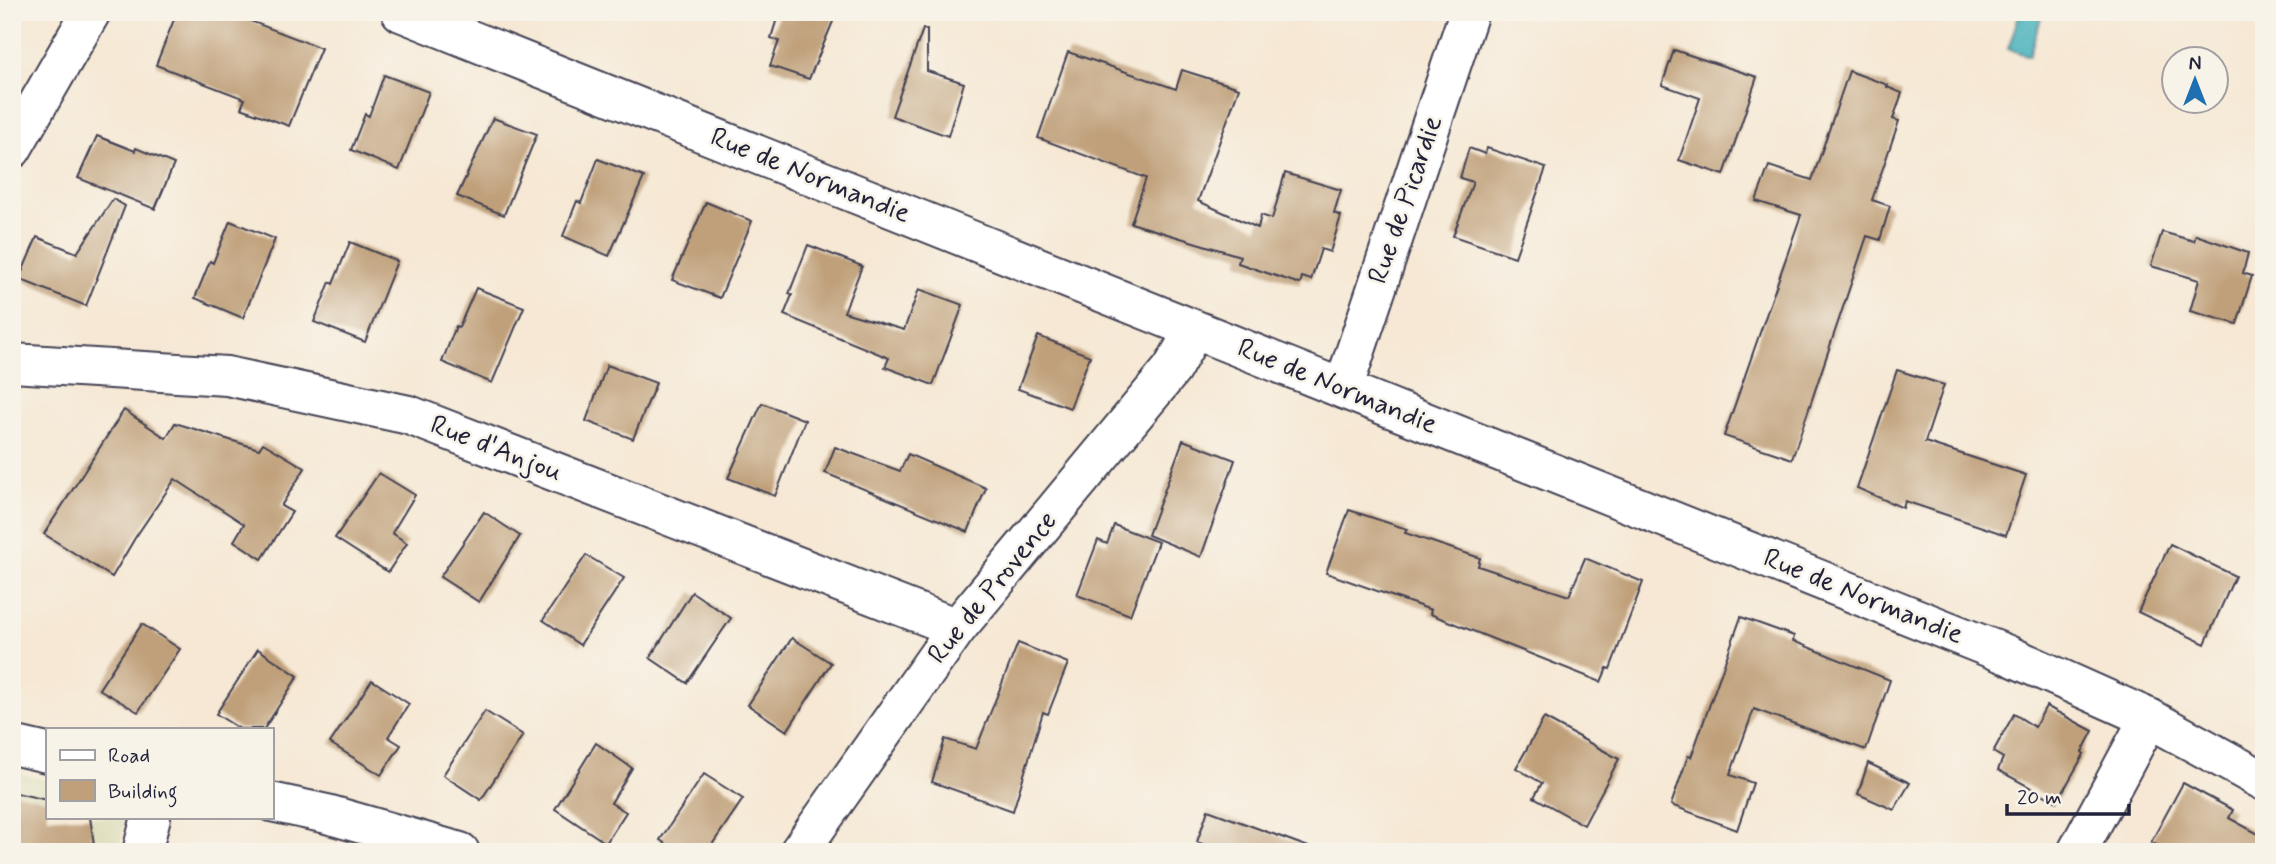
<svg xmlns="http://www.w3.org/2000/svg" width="2276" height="864" font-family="Mynerve,sans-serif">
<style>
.built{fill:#deddbb}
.water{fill:#3eaeb9;stroke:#30687a;stroke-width:2}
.building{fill:#c0a07a}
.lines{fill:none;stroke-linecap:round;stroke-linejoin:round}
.minor-casing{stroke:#424052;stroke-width:42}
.minor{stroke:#fff;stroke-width:38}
.labels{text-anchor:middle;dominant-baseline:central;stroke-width:5;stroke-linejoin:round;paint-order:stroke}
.street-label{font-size:28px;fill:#22223b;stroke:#f7f3e8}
</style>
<rect width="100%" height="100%" fill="#f7f3e8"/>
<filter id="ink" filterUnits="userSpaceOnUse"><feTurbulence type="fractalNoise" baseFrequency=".0143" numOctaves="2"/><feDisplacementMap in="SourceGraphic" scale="14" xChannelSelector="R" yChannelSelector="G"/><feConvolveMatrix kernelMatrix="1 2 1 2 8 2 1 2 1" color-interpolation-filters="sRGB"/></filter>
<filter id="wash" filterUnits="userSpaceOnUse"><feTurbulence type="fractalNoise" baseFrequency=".00686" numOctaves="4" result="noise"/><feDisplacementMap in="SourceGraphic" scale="28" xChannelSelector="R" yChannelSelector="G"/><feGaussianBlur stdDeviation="1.57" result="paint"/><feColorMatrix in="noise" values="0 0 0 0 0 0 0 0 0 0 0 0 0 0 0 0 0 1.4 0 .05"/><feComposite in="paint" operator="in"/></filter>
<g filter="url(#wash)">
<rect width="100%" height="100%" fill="#f6e8d4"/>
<path class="built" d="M 12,772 L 47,780 L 47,817 L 125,817 L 119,852 L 12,852 Z"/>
<path class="water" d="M 2020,12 L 2043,12 L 2029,56 L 2008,49 Z"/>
<g id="blocks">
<g class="building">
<path d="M 177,12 L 227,12 L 321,48 L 289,126 L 241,108 L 245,99 L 156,65 Z"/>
<path d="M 779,12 L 837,12 L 809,79 L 770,66 L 779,41 L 771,38 Z"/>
<path d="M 923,29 L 927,30 L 927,71 L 964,83 L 948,136 L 892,116 Z"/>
<path d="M 1674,50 L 1757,77 L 1724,175 L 1679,160 L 1700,98 L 1662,85 Z"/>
<path d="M 1068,52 L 1176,89 L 1182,70 L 1239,88 L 1198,201 L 1258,228 L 1261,215 L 1272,219 L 1285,173 L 1341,190 L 1334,213 L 1341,216 L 1330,252 L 1321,249 L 1311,280 L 1302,277 L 1300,284 L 1270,274 L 1238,263 L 1240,256 L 1131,223 L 1146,178 L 1038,138 Z"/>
<path d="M 1849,71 L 1888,85 L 1887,87 L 1902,93 L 1893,119 L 1899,121 L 1872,200 L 1890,206 L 1880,240 L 1867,236 L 1792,459 L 1724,436 L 1801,215 L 1756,201 L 1769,166 L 1812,180 Z"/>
<path d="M 384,75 L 429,92 L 399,170 L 351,150 L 365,114 L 369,116 Z"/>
<path d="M 493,118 L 537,134 L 504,215 L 457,196 Z"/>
<path d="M 97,136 L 135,151 L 136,148 L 174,164 L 155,209 L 78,178 Z"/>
<path d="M 1469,148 L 1485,154 L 1487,148 L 1546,168 L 1515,257 L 1453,236 L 1473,182 L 1460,178 Z"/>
<path d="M 598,159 L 644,177 L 609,256 L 563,236 L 577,201 L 581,203 Z"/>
<path d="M 113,199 L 125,206 L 86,306 L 19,279 L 37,237 L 77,253 Z"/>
<path d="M 706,202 L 752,221 L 720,298 L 672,280 Z"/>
<path d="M 230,221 L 275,239 L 243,318 L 195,298 L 210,261 L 213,263 Z"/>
<path d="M 2162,232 L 2194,241 L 2196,235 L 2248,253 L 2243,273 L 2252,276 L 2237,324 L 2190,311 L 2199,280 L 2151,266 Z"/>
<path d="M 350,242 L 397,261 L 365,342 L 314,322 L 330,282 L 333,284 Z"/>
<path d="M 808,245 L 862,266 L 844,312 L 904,330 L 919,289 L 963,305 L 933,385 L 885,367 L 889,358 L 784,315 L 792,295 L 789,294 Z"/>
<path d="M 476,288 L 524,307 L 492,383 L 442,362 L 456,326 L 459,327 Z"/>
<path d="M 1038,336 L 1090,356 L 1070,408 L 1018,389 Z"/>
<path d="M 607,365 L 656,383 L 633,439 L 586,421 Z"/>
<path d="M 1897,370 L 1944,385 L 1925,442 L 2026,475 L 2006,535 L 1905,501 L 1903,508 L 1857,488 Z"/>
<path d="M 762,403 L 805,420 L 775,496 L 728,478 Z"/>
<path d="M 124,410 L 166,438 L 175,423 L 259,449 L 263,443 L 305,468 L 281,506 L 292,512 L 262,559 L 234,541 L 244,524 L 175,479 L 135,538 L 112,577 L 44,534 Z"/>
<path d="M 1183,440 L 1235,460 L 1201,557 L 1148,535 Z"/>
<path d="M 835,447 L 900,471 L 908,454 L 986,488 L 968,532 L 825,473 Z"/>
<path d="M 379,473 L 415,495 L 392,533 L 407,543 L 388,572 L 335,538 Z"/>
<path d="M 1349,510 L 1407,529 L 1405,533 L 1480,558 L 1478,566 L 1569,596 L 1585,558 L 1643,582 L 1610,669 L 1607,668 L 1601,682 L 1430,614 L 1431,610 L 1326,573 Z"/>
<path d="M 484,512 L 520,536 L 479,602 L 440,577 Z"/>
<path d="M 1114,525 L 1158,542 L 1130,615 L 1077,595 L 1098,540 L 1107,544 Z"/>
<path d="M 2170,544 L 2235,576 L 2205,644 L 2138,612 Z"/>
<path d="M 586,555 L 624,578 L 580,645 L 543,620 Z"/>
<path d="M 692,592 L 731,618 L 687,683 L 650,658 Z"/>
<path d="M 1741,617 L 1794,636 L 1793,641 L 1890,680 L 1866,750 L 1754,709 L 1730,775 L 1753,783 L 1737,830 L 1671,805 L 1688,756 L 1691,757 Z"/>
<path d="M 142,624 L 180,649 L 138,712 L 99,689 Z"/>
<path d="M 792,638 L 831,663 L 787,731 L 748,705 Z"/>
<path d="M 1018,643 L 1068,663 L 1048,714 L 1043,712 L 1013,811 L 932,782 L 945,739 L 976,749 Z"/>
<path d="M 258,649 L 298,676 L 264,729 L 240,729 L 216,714 Z"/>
<path d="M 372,680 L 409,704 L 388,737 L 401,745 L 381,775 L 330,743 Z"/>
<path d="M 2046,706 L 2093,731 L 2082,752 L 2084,754 L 2057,802 L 1998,770 L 2003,758 L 1993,752 L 2014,714 L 2035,727 Z"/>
<path d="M 485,711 L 523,735 L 481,800 L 443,775 Z"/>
<path d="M 1544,718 L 1619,759 L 1584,825 L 1534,797 L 1542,783 L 1516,768 Z"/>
<path d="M 596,743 L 632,768 L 611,803 L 626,812 L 606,843 L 555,809 Z"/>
<path d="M 1868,763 L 1910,783 L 1894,810 L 1858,794 Z"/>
<path d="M 704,774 L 743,799 L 707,852 L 678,852 L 660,840 Z"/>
<path d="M 2183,783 L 2233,810 L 2229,818 L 2264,837 L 2264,852 L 2169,852 L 2151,842 Z"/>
<path d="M 12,792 L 47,800 L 47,817 L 90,817 L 95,852 L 12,852 Z"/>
<path d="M 1208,810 L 1311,848 L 1310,852 L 1225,852 L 1197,842 Z"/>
</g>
</g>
</g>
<g filter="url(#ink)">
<use href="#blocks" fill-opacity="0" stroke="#424052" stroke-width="2"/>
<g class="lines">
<g class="minor-casing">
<g id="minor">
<path d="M 401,12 L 2008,655 L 2149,718 L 2264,781"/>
<path d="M 12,149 L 91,12"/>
<path d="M 12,363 L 227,376 L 409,415 L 957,628"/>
<path d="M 1343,389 L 1469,12"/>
<path d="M 12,745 L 47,753"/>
<path d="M 271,802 L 327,814 L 460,852"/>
<path d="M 142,852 L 151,817"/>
<path d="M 799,852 L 957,628 L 1172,369 L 1194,330"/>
<path d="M 2077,852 L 2149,718"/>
</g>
</g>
<use href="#minor" class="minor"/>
</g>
</g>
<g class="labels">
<g class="street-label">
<text transform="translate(810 176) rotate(22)">Rue de Normandie</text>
<text transform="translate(1406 200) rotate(-71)">Rue de Picardie</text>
<text transform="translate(1337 387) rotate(22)">Rue de Normandie</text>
<text transform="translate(496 449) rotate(21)">Rue d'Anjou</text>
<text transform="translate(993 588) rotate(-51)">Rue de Provence</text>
<text transform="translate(1863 597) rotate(22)">Rue de Normandie</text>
</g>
</g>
<rect width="2276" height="864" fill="none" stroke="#f7f3e8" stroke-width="42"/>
<rect x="46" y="728" width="228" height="91" fill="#f7f3e8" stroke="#a29fa3" stroke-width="2"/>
<rect x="60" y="750" width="35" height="10" fill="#ffffff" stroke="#a29fa3" stroke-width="2"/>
<text x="108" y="762" font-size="21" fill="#22223b">Road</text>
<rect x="60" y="780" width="35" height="21" fill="#c0a07a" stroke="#a29fa3" stroke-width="2"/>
<text x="108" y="798" font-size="21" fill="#22223b">Building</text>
<g transform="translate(2195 80)"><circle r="33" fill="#f7f3e8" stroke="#a29fa3" stroke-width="2"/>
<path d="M0-5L12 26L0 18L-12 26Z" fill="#1f6fb2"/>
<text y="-10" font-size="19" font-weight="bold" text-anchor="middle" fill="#22223b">N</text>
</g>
<path d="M2007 804v10h122v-10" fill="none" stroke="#22223b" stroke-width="3.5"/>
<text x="2017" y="804" font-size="21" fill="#22223b" stroke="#f7f3e8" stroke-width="5" paint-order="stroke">20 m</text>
</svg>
